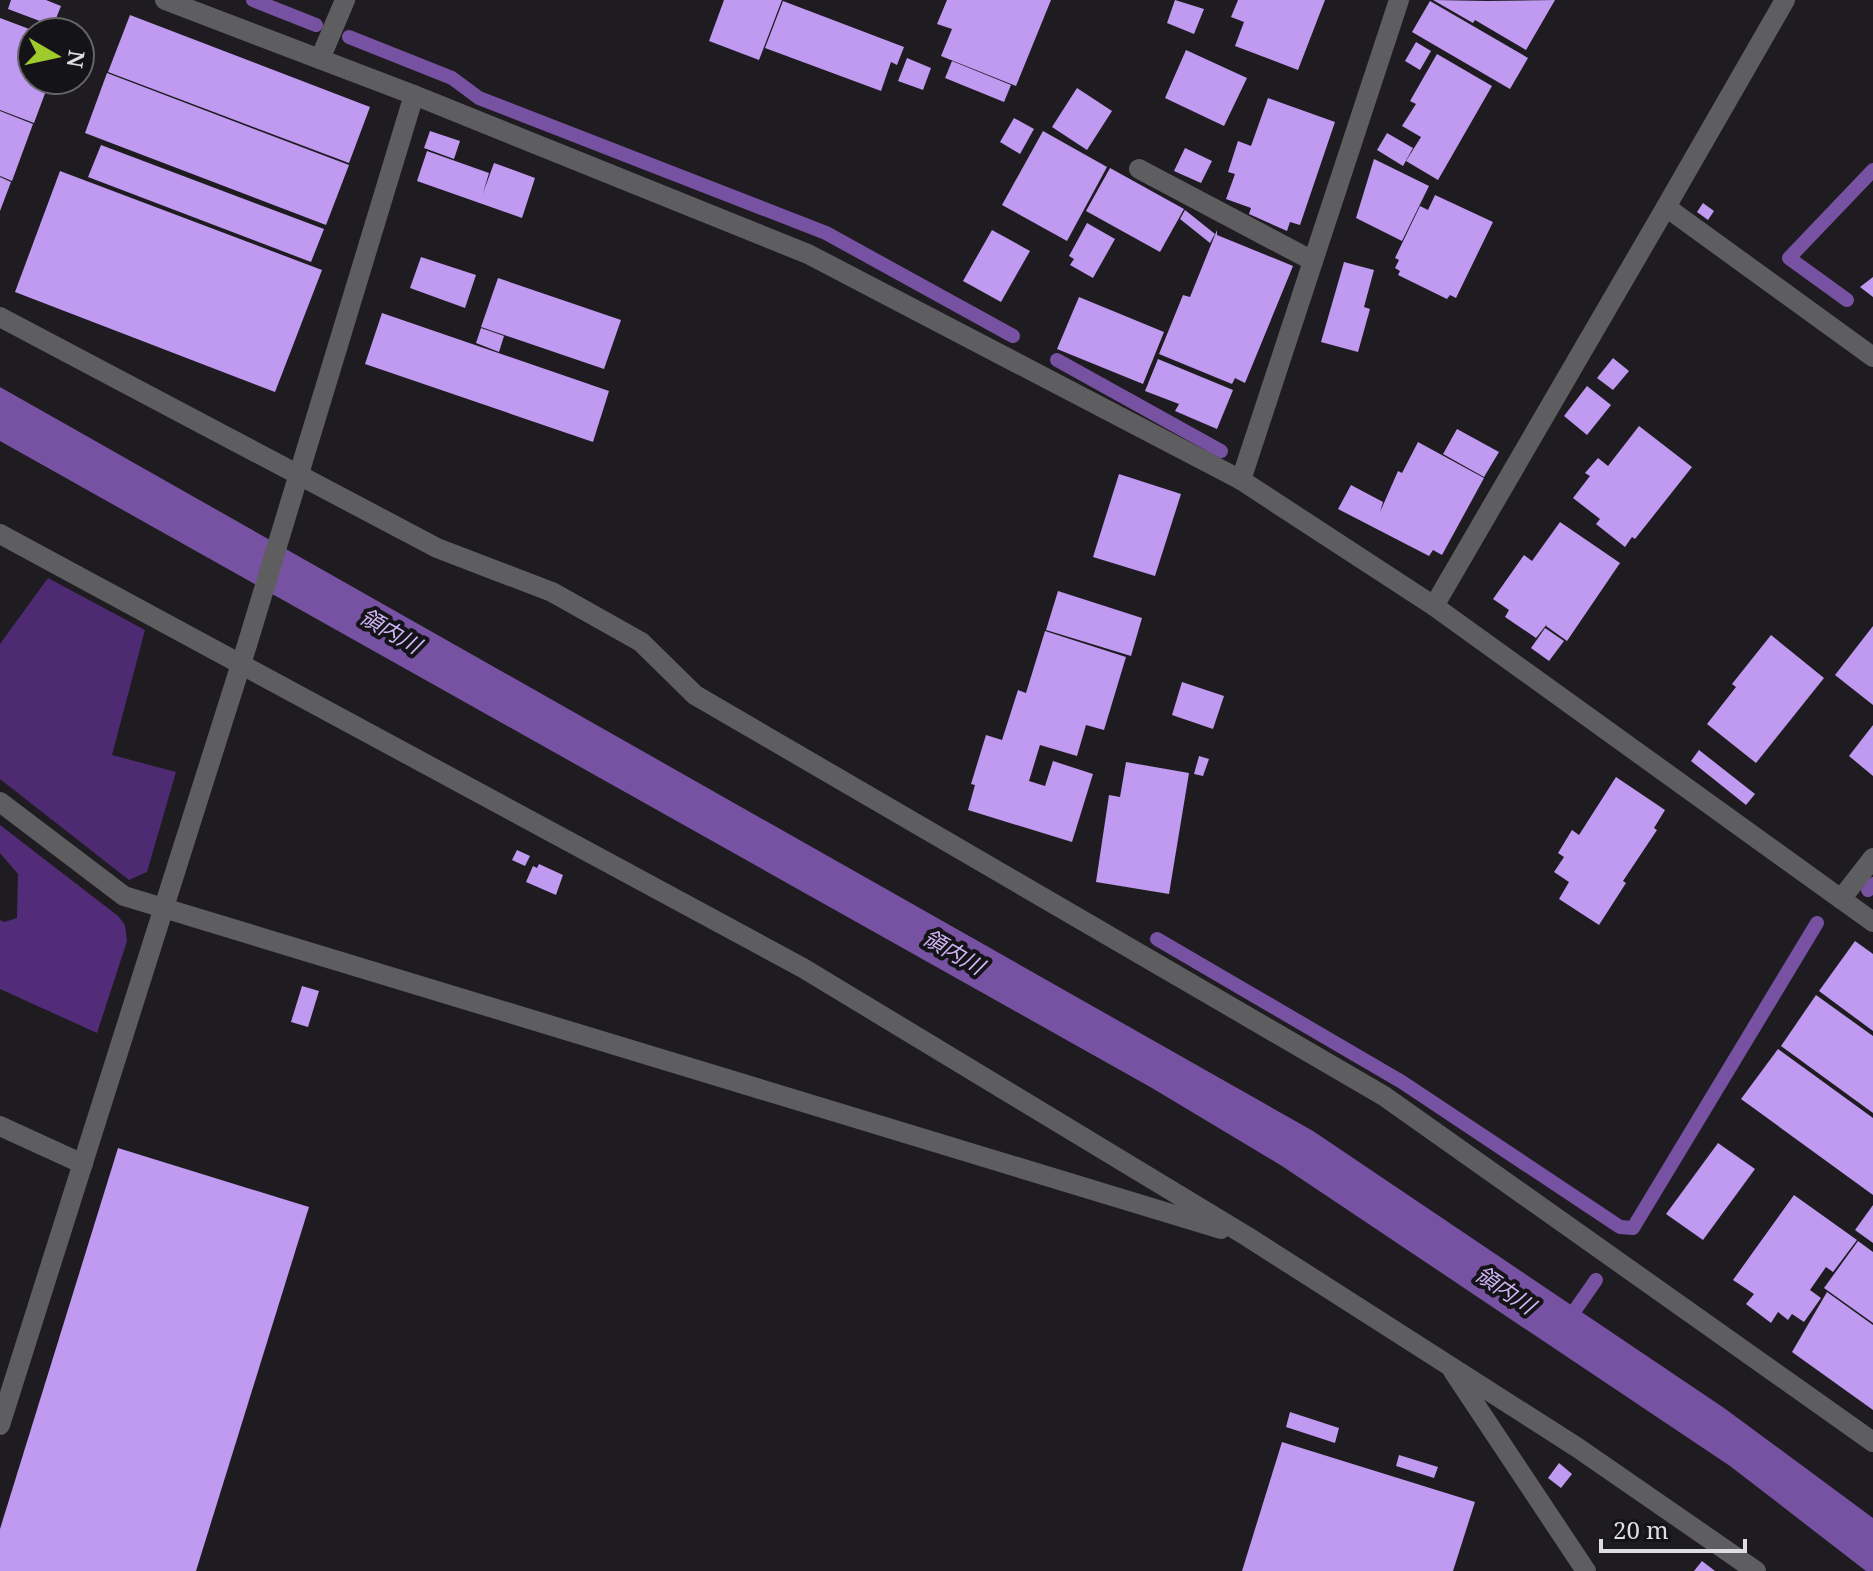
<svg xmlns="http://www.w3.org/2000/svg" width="1873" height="1571" font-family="'Noto Serif','Noto Sans JP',serif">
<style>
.green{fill:#4e2a72}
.forest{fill:#532c79}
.water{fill:#7852a2}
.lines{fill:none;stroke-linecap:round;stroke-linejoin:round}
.stream{stroke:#7852a2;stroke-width:14}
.building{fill:#c099f0}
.lane{stroke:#5e5d5f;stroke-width:20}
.street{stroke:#5e5d5f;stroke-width:20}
.labels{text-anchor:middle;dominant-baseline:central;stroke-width:8;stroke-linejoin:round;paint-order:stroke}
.water-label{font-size:22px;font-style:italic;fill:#d1b5f6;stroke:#141317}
</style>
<rect width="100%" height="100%" fill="#1e1c20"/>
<path class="green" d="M 48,578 L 145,630 L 112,755 L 176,772 L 147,872 L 129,880 L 0,779 L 0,644 Z"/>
<path class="forest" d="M 0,825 L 118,916 L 125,925 L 127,941 L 97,1033 L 0,989 L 0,920 L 4,922 L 17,918 L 18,874 L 0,853 Z"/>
<path class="water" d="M 0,387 L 1313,1131 L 1724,1408 L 1873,1518 L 1873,1571 L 1866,1571 L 1730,1466 L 1282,1166 L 1152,1088 L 0,441 Z"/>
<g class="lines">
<g class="stream">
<path d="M 253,0 L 316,25"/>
<path d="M 349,37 L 452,78 L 479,98 L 826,233 L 1013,336"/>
<path d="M 1847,300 L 1789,258 L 1873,170"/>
<path d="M 1057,360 L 1221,451"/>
<path d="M 1868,890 L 1873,884"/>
<path d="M 1157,939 L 1402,1082 L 1620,1227 L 1633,1228 L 1817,923"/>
<path d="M 1566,1323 L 1596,1280"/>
</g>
</g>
<g class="building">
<path d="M 11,0 L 46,0 L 61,6 L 53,26 L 8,9 Z"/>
<path d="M 724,0 L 782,0 L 759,60 L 709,41 Z"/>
<path d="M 947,0 L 1051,0 L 1016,86 L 941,56 L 952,29 L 937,24 Z"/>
<path d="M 1175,0 L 1204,9 L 1194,34 L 1167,23 Z"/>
<path d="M 1238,0 L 1325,0 L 1298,70 L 1235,46 L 1244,22 L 1231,17 Z"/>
<path d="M 1433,0 L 1487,1 L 1555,0 L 1526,50 L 1475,20 L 1473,23 Z"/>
<path d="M 783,1 L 904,47 L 897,65 L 891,62 L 881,91 L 765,48 Z"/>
<path d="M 1430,1 L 1528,58 L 1510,89 L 1412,32 Z"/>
<path d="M 130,15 L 370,107 L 349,163 L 108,72 Z"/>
<path d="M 0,18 L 32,30 L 32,80 L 50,80 L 34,123 L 0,110 Z"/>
<path d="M 1416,42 L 1431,51 L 1420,70 L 1405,61 Z"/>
<path d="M 1186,50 L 1247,78 L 1224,126 L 1165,98 Z"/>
<path d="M 1437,54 L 1492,86 L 1438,180 L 1406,161 L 1421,137 L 1402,126 L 1416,104 L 1410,101 Z"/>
<path d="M 907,58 L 931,68 L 923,90 L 898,81 Z"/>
<path d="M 952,61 L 1011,85 L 1004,102 L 945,78 Z"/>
<path d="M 107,73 L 349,165 L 326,225 L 85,133 Z"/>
<path d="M 1077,88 L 1112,111 L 1087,150 L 1052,127 Z"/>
<path d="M 1268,98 L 1335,122 L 1300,225 L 1290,222 L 1287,231 L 1249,214 L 1251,208 L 1226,199 L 1235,174 L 1228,172 L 1238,141 L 1251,146 Z"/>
<path d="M 0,111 L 33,124 L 12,181 L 0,176 Z"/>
<path d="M 1014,118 L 1034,129 L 1020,154 L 1000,142 Z"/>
<path d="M 430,131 L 460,141 L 454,159 L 424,148 Z"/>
<path d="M 1043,131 L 1107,167 L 1067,241 L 1002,205 Z"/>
<path d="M 1387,133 L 1413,148 L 1403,166 L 1377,150 Z"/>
<path d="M 101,145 L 324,229 L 311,262 L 88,177 Z"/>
<path d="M 1185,148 L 1212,161 L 1201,183 L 1174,171 Z"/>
<path d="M 427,151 L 489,173 L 483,193 L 494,163 L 535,178 L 522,218 L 417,181 Z"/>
<path d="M 1374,159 L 1429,186 L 1402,241 L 1356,218 Z"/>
<path d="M 1110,168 L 1184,209 L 1160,252 L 1086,211 Z"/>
<path d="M 60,171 L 322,270 L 275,392 L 15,292 Z"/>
<path d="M 0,177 L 11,182 L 0,211 Z"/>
<path d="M 1435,195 L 1493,222 L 1456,298 L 1450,295 L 1447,299 L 1398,275 L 1400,271 L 1395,268 L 1399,260 L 1395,258 L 1420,206 L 1428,210 Z"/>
<path d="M 1703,203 L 1714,211 L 1708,220 L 1697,212 Z"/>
<path d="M 1185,210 L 1215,234 L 1210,243 L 1180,219 Z"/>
<path d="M 1087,223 L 1115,239 L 1093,278 L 1070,265 L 1074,259 L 1069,256 Z"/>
<path d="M 992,230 L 1030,251 L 1001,302 L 963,281 Z"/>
<path d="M 1217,230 L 1217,235 L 1293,266 L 1245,383 L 1235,378 L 1232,384 L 1159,354 L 1183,295 L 1190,297 Z"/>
<path d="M 421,257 L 476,275 L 465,308 L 410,288 Z"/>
<path d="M 1344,262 L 1374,270 L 1364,307 L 1370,309 L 1358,352 L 1321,342 Z"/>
<path d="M 1873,277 L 1873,297 L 1860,287 Z"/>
<path d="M 498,278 L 621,320 L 604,369 L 481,327 Z"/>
<path d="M 1079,297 L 1164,332 L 1143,384 L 1057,349 Z"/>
<path d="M 382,313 L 609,391 L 593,442 L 365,364 Z"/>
<path d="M 481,328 L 504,336 L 499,352 L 476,343 Z"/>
<path d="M 1613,358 L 1629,371 L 1613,390 L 1597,378 Z"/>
<path d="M 1158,359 L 1233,390 L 1217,429 L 1175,411 L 1179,404 L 1145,391 Z"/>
<path d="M 1587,386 L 1611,405 L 1587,435 L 1564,416 Z"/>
<path d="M 1639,426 L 1692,467 L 1635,539 L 1632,537 L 1625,547 L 1596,524 L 1600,519 L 1573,498 L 1590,476 L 1585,473 L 1598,458 L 1608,466 Z"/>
<path d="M 1457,429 L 1499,452 L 1484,477 L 1443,454 Z"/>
<path d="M 1418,442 L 1484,478 L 1442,555 L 1433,550 L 1429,556 L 1338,509 L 1351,485 L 1383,502 L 1380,512 L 1398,471 L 1402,473 Z"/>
<path d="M 1119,474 L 1181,494 L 1155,576 L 1093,557 Z"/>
<path d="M 1560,522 L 1620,563 L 1567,641 L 1546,626 L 1547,624 L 1536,638 L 1505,617 L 1509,610 L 1493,599 L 1524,555 L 1532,561 Z"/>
<path d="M 1058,591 L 1142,618 L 1131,656 L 1046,630 Z"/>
<path d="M 1873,626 L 1873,705 L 1835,675 Z"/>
<path d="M 1545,628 L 1564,641 L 1549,661 L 1531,648 Z"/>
<path d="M 1045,631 L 1126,657 L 1104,730 L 1086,725 L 1077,756 L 1040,745 L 1029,781 L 1045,786 L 1053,761 L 1093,774 L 1072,842 L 968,810 L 975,785 L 971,784 L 986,735 L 1002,740 L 1018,690 L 1026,693 Z"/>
<path d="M 1771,635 L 1824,678 L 1756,763 L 1707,724 L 1736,687 L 1732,684 Z"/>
<path d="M 1182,682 L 1224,696 L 1213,729 L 1172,715 Z"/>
<path d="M 1873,725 L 1873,776 L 1849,756 Z"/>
<path d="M 1699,750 L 1755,794 L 1746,805 L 1691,761 Z"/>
<path d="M 1199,756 L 1209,759 L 1203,776 L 1194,774 Z"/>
<path d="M 1126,762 L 1189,773 L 1169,894 L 1096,882 L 1109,795 L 1120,797 Z"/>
<path d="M 1616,777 L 1665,810 L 1654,828 L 1657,830 L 1623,881 L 1626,883 L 1599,925 L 1559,899 L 1569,882 L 1554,872 L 1564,857 L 1558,853 L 1572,830 L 1579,835 Z"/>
<path d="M 517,850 L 530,856 L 525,866 L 512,860 Z"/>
<path d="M 539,864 L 563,875 L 556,895 L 526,882 L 533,866 L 537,868 Z"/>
<path d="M 1855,941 L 1873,954 L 1873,1031 L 1819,991 Z"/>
<path d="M 302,986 L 319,991 L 308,1027 L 291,1022 Z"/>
<path d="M 1816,995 L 1873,1036 L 1873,1113 L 1781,1046 Z"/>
<path d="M 1778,1049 L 1873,1118 L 1873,1195 L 1741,1099 Z"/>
<path d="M 1718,1143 L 1755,1169 L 1703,1240 L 1666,1214 Z"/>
<path d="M 118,1148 L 309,1207 L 196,1571 L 0,1571 L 0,1529 Z"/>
<path d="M 1794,1195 L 1857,1240 L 1833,1272 L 1826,1267 L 1810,1290 L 1821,1298 L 1804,1322 L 1792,1314 L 1788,1320 L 1778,1312 L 1771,1323 L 1746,1304 L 1754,1294 L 1733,1280 Z"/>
<path d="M 1873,1205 L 1873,1243 L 1855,1230 Z"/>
<path d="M 1858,1241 L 1873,1252 L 1873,1323 L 1824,1288 Z"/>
<path d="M 1827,1292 L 1873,1325 L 1873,1410 L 1792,1352 Z"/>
<path d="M 1290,1412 L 1339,1428 L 1335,1443 L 1286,1427 Z"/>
<path d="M 1282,1442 L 1475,1502 L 1453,1571 L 1242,1571 Z"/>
<path d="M 1399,1455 L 1438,1467 L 1434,1478 L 1396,1466 Z"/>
<path d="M 1559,1463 L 1572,1474 L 1561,1488 L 1548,1478 Z"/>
<path d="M 1702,1561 L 1715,1571 L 1694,1571 Z"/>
</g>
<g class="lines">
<g class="lane">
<path d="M 320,59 L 345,0"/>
<path d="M 1139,169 L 1313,261"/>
</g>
<g class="street">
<path d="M 165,0 L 414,95 L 808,254 L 1241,480 L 1434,606 L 1873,922"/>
<path d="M 1785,0 L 1666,207 L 1873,357"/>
<path d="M 0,317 L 437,548 L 552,592 L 641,642 L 695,695 L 1384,1096 L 1873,1442"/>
<path d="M 1241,480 L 1399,0"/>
<path d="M 0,534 L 803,968 L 1248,1237 L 1578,1448 L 1756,1571"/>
<path d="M 1434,606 L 1666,207"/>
<path d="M 0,802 L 124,896 L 1221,1229"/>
<path d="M 1841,899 L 1873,858"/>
<path d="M 0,1126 L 83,1164"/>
<path d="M 1453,1371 L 1586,1571"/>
<path d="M 0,1425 L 247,645 L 414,95"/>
</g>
</g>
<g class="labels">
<g class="water-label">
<text transform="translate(391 630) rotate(30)">領内川</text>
<text transform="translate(954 951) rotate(30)">領内川</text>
<text transform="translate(1506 1289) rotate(34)">領内川</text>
</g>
</g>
<g transform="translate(56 56) rotate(99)"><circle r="38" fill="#141317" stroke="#656467" stroke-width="2"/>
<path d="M0-6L14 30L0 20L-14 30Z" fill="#9fca2c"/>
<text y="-12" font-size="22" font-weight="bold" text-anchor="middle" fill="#dedde0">N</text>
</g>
<path d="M1601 1539v12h144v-12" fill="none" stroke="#dedde0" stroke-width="4"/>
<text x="1613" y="1539" font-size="24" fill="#dedde0" stroke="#141317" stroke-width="6" paint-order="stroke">20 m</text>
</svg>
